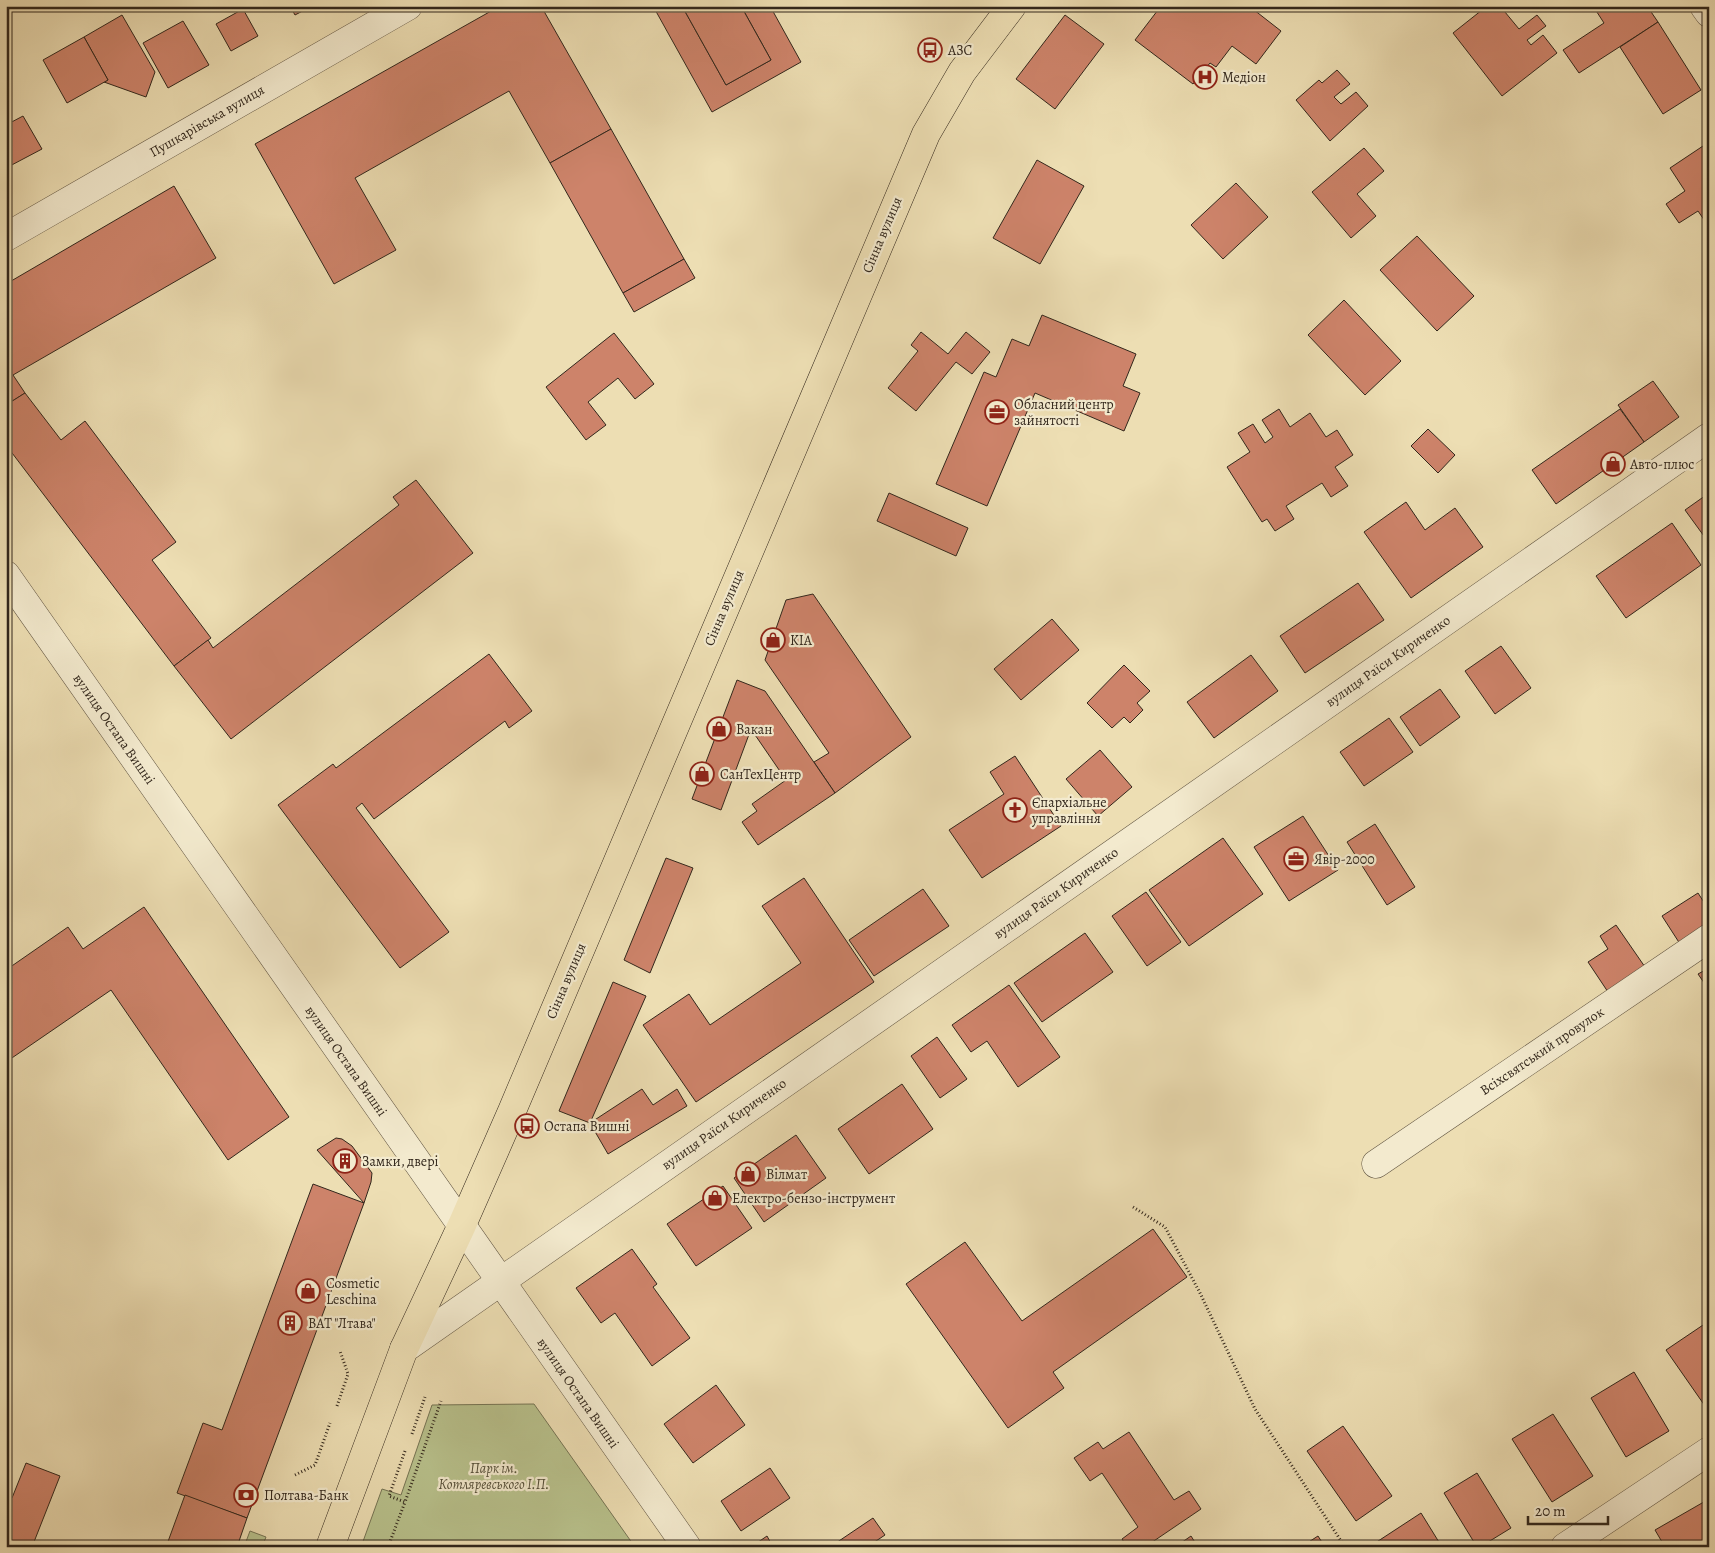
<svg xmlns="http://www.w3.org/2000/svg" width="1715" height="1553" font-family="Alegreya,serif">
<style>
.green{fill:#b8c18c;stroke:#757454}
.building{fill:#cd836a;stroke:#32271c}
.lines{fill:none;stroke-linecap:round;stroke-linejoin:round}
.minor-casing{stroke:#615542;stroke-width:29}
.major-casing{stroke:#32271c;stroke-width:29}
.path{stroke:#32271c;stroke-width:3;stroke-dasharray:1 2.5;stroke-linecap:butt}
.minor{stroke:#f3eace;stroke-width:28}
.major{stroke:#eddeb3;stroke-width:28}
.labels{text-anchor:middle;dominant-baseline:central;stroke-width:4.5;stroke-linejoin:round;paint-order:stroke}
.poi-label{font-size:14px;fill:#32271c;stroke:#f3eace;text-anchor:start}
.street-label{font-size:14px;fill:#32271c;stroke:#f3eace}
.park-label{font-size:14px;font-style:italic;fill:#544e38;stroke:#f3eace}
</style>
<rect width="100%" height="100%" fill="#eddeb3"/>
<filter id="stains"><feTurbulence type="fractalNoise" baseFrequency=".004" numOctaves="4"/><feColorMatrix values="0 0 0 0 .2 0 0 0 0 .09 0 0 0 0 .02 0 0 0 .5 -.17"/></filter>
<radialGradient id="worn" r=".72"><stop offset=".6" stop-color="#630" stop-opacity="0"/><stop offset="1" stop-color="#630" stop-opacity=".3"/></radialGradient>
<g class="green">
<path d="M 534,1404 L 635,1547 L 361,1547 L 382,1489 L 401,1495 L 432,1405 Z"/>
<path d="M 250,1531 L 266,1537 L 262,1547 L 244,1547 Z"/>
</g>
<g class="building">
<path d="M 290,6 L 312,6 L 295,15 Z"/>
<path d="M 500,6 L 541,6 L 611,129 L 550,163 L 509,91 L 355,178 L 396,250 L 334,284 L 255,144 Z"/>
<path d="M 653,6 L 682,6 L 726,85 L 771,60 L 741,6 L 770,6 L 801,62 L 712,112 Z"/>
<path d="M 682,6 L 741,6 L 771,60 L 726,85 Z"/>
<path d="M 1161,6 L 1249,6 L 1281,31 L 1256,64 L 1232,46 L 1216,67 L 1210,63 L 1193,84 L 1135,40 Z"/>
<path d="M 1487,6 L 1500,6 L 1519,29 L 1537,15 L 1546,26 L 1527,40 L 1531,45 L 1543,35 L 1557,53 L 1502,96 L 1453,33 Z"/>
<path d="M 1593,6 L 1647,6 L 1658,22 L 1579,73 L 1563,50 L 1604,23 Z"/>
<path d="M 243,9 L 258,36 L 231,51 L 216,24 Z"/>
<path d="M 122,15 L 155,72 L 146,97 L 104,82 L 108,80 L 84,37 Z"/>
<path d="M 1065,15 L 1104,44 L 1055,109 L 1016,79 Z"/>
<path d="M 183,21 L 209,65 L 168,88 L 143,43 Z"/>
<path d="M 1658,22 L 1701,90 L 1663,114 L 1620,47 Z"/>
<path d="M 84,37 L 108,80 L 67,103 L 43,60 Z"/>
<path d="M 1337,70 L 1350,84 L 1334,97 L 1341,104 L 1356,92 L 1368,106 L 1330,141 L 1296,100 L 1319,80 L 1322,83 Z"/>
<path d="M 23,116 L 42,149 L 6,168 L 6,125 Z"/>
<path d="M 611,129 L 684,259 L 623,293 L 550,163 Z"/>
<path d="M 1709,142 L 1709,227 L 1698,211 L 1679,223 L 1666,204 L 1685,191 L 1670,168 Z"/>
<path d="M 1364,148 L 1384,171 L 1357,194 L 1376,216 L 1351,238 L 1312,192 Z"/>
<path d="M 1037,160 L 1084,186 L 1040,264 L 993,238 Z"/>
<path d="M 1236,183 L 1268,217 L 1223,259 L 1191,225 Z"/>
<path d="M 174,186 L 216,258 L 13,375 L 25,393 L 6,405 L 6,284 Z"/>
<path d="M 1417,236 L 1474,296 L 1437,331 L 1380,270 Z"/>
<path d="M 684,259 L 695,278 L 634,312 L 623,293 Z"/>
<path d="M 1344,300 L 1401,361 L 1365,395 L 1308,335 Z"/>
<path d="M 1042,315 L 1136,354 L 1123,386 L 1140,393 L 1124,431 L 1035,393 L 987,506 L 936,484 L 984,372 L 996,377 L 1012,339 L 1029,346 Z"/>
<path d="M 921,332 L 948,354 L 966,332 L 990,352 L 972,374 L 956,362 L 916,411 L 888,388 L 918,351 L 911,345 Z"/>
<path d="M 614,333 L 654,384 L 635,399 L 618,378 L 588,402 L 606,425 L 586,440 L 546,387 Z"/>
<path d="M 1653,381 L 1679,417 L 1644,442 L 1618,405 Z"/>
<path d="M 25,393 L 61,440 L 85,421 L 176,542 L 152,560 L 211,638 L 174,666 L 6,445 L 6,405 Z"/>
<path d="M 1279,409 L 1290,427 L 1310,413 L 1326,437 L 1337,430 L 1353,455 L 1335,467 L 1348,486 L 1331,497 L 1322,483 L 1286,506 L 1294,519 L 1275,531 L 1267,519 L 1262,522 L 1227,467 L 1250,452 L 1238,433 L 1253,424 L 1265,443 L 1273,437 L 1262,420 Z"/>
<path d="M 1620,409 L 1644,442 L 1556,504 L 1532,470 Z"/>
<path d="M 1428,429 L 1455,455 L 1438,473 L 1411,446 Z"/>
<path d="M 416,480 L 473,553 L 231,739 L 174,666 L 208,640 L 213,648 L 399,505 L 393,497 Z"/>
<path d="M 889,493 L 968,528 L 956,556 L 877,521 Z"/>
<path d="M 1709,493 L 1709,543 L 1685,510 Z"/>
<path d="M 1406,502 L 1425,530 L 1455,508 L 1483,547 L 1411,598 L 1364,532 Z"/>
<path d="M 1672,523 L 1701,565 L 1626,618 L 1596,576 Z"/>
<path d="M 1358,583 L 1384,620 L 1305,673 L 1280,636 Z"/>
<path d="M 813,594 L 911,737 L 835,793 L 814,762 L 829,753 L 765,660 L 786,600 Z"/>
<path d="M 1052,619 L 1079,650 L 1021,700 L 994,669 Z"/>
<path d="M 1501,646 L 1531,688 L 1495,714 L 1465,671 Z"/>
<path d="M 489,654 L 532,711 L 509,728 L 505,721 L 374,819 L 362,803 L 356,808 L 449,932 L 400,968 L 278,805 L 333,764 L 336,768 Z"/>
<path d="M 1251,655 L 1278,691 L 1214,738 L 1187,702 Z"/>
<path d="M 1124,665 L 1150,691 L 1137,703 L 1143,710 L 1130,723 L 1124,717 L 1112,728 L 1087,703 Z"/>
<path d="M 737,680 L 765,691 L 835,793 L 758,845 L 742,822 L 757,811 L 752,804 L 786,780 L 751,729 L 721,810 L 692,799 Z"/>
<path d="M 1440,689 L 1460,717 L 1420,746 L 1400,717 Z"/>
<path d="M 1389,718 L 1413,752 L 1364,786 L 1340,752 Z"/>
<path d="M 1100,750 L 1132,787 L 1098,816 L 1066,779 Z"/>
<path d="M 1015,756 L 1061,826 L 982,878 L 949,830 L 1004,794 L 990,772 Z"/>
<path d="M 1303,816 L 1338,870 L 1289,901 L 1254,847 Z"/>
<path d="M 1375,824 L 1415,887 L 1387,905 L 1347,842 Z"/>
<path d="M 1223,838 L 1263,894 L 1189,946 L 1149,890 Z"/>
<path d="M 666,858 L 693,868 L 650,973 L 624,960 Z"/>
<path d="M 804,878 L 874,982 L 696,1102 L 643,1025 L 689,994 L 710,1025 L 801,963 L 762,906 Z"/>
<path d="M 923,889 L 949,926 L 874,976 L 849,940 Z"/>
<path d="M 1146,892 L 1181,942 L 1147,966 L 1112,916 Z"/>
<path d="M 1698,893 L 1709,910 L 1709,930 L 1682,947 L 1662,916 Z"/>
<path d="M 144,907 L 289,1117 L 228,1160 L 111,990 L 6,1062 L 6,970 L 68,927 L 83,949 Z"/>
<path d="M 1616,925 L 1645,967 L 1608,992 L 1588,962 L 1608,949 L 1600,936 Z"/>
<path d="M 1085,933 L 1113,972 L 1042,1022 L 1014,983 Z"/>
<path d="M 1709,968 L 1709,990 L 1698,974 Z"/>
<path d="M 613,982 L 646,996 L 590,1123 L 559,1111 Z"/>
<path d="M 1009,985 L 1060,1057 L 1018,1087 L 987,1041 L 971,1052 L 952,1025 Z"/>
<path d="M 937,1037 L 967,1079 L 940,1098 L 911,1056 Z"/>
<path d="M 902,1084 L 933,1129 L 869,1174 L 838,1129 Z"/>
<path d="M 642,1089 L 653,1105 L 677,1089 L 687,1106 L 608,1154 L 590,1123 Z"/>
<path d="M 796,1135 L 826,1178 L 764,1222 L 734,1178 Z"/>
<path d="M 336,1138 L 342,1139 L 352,1146 L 372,1173 L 371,1182 L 364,1203 L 317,1150 Z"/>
<path d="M 313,1184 L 364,1203 L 247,1518 L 177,1493 L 203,1423 L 222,1430 Z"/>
<path d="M 723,1186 L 752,1228 L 696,1266 L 667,1224 Z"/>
<path d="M 1153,1229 L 1187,1277 L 1053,1372 L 1064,1388 L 1008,1428 L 906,1284 L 965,1242 L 1022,1321 Z"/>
<path d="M 632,1249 L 657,1284 L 653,1287 L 690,1338 L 652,1366 L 615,1313 L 601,1323 L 576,1288 Z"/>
<path d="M 1709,1321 L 1709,1404 L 1705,1406 L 1666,1350 Z"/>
<path d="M 1634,1372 L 1669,1431 L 1626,1457 L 1591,1398 Z"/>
<path d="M 716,1385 L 745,1425 L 693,1463 L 664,1424 Z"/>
<path d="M 1553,1414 L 1593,1476 L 1552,1502 L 1512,1439 Z"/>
<path d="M 1343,1426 L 1392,1496 L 1356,1521 L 1307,1451 Z"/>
<path d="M 1129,1432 L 1174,1500 L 1189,1491 L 1201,1509 L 1145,1547 L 1127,1547 L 1122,1539 L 1138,1527 L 1102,1473 L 1090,1481 L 1074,1458 L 1098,1442 L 1103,1449 Z"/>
<path d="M 26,1463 L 60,1476 L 32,1547 L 6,1547 L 6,1495 L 12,1498 Z"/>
<path d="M 770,1468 L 790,1498 L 741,1531 L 721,1501 Z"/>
<path d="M 1477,1473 L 1511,1528 L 1480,1547 L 1477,1547 L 1444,1493 Z"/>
<path d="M 185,1495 L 247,1518 L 237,1547 L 166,1547 Z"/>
<path d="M 1709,1499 L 1709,1547 L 1665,1547 L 1655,1530 Z"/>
<path d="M 1421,1513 L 1442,1547 L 1369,1547 Z"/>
<path d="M 873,1518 L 885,1535 L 867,1547 L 830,1547 Z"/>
<path d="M 767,1536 L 773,1547 L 751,1547 Z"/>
<path d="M 1191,1536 L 1198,1547 L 1175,1547 Z"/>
<path d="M 1318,1536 L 1325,1547 L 1301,1547 Z"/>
</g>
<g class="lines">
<g class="minor-casing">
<g id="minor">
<path d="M 1704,6 L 1709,13"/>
<path d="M 6,237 L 408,6"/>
<path d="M 6,575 L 687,1547"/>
<path d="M 1376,1164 L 1709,938"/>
<path d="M 404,1349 L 1709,437"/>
<path d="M 1565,1547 L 1709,1451"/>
</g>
</g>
<g class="major-casing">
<path id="major" d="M 330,1547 L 404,1349 L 462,1225 L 512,1111 L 926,134 L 962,72 L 1012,6"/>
</g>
<g class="path">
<path d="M 1133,1207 L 1165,1227 L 1200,1293 L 1255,1409 L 1345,1547"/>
<path d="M 337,1406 L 348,1374 L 340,1351"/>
<path d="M 412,1434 L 425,1397"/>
<path d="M 405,1451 L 389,1496 L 405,1502 L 441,1401"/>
<path d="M 295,1475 L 315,1465 L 330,1423"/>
<path d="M 388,1547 L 405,1502"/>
</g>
<use href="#minor" class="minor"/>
<use href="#major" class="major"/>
</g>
<defs>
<g id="bus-ring" transform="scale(1.25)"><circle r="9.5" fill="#f3eace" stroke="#8f2418" stroke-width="1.5"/><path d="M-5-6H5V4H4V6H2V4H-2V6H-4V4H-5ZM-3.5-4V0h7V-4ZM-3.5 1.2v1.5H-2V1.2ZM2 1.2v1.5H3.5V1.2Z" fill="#8f2418"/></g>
<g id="hospital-ring" transform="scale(1.25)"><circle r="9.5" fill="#f3eace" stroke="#8f2418" stroke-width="1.5"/><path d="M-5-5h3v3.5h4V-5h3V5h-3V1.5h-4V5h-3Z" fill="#8f2418"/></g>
<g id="office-ring" transform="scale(1.25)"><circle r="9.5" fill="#f3eace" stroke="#8f2418" stroke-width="1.5"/><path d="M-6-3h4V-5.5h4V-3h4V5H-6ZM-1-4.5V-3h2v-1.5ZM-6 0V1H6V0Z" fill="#8f2418"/></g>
<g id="shop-ring" transform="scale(1.25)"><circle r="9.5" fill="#f3eace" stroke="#8f2418" stroke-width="1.5"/><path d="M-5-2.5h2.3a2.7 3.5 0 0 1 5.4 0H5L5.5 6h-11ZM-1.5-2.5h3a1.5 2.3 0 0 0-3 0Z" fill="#8f2418"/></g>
<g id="church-ring" transform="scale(1.25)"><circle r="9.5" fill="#f3eace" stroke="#8f2418" stroke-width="1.5"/><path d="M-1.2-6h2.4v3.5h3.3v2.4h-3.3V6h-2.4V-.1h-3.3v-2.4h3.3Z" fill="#8f2418"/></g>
<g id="building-ring" transform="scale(1.25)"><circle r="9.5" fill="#f3eace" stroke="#8f2418" stroke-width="1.5"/><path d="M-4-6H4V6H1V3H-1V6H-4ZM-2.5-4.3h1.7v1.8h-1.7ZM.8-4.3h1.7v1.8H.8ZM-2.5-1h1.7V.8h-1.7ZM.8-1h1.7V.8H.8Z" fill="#8f2418"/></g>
<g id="bank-ring" transform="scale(1.25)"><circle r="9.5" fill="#f3eace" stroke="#8f2418" stroke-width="1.5"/><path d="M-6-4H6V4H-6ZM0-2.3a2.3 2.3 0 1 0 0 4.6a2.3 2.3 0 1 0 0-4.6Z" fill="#8f2418"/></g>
</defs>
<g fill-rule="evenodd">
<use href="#bus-ring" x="930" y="50"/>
<use href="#hospital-ring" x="1205" y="77"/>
<use href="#office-ring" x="997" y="412"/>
<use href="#shop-ring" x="1613" y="464"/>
<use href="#shop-ring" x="773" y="640"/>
<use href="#shop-ring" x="719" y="729"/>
<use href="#shop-ring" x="702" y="774"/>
<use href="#church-ring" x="1015" y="810"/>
<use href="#office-ring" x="1296" y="859"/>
<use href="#bus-ring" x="527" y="1126"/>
<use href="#building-ring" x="345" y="1161"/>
<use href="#shop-ring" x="748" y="1174"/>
<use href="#shop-ring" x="715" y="1198"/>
<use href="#shop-ring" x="308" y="1291"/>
<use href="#building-ring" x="290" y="1323"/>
<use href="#bank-ring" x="246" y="1495"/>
</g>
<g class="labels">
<g class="poi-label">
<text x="948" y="50">АЗС</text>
<text x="1222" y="77">Медіон</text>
<text x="1014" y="404">Обласний центр<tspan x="1014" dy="16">зайнятості</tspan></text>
<text x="1630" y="464">Авто-плюс</text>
<text x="790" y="640">KIA</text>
<text x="736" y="729">Вакан</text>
<text x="720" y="774">СанТехЦентр</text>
<text x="1032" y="802">Єпархіальне<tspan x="1032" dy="16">управління</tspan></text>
<text x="1314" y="859">Явір-2000</text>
<text x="544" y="1126">Остапа Вишні</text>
<text x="362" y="1161">Замки, двері</text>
<text x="766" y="1174">Вілмат</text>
<text x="732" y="1198">Електро-бензо-інструмент</text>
<text x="326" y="1283">Cosmetic<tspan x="326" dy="16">Leschina</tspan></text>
<text x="308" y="1323">ВАТ "Лтава"</text>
<text x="264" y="1495">Полтава-Банк</text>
</g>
<g class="street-label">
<text transform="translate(207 121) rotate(-30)">Пушкарівська вулиця</text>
<text transform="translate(882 235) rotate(-67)">Сінна вулиця</text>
<text transform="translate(724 608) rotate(-67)">Сінна вулиця</text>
<text transform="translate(1388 661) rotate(-35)">вулиця Раїси Кириченко</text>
<text transform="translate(114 729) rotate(55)">вулиця Остапа Вишні</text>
<text transform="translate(1056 893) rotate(-35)">вулиця Раїси Кириченко</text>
<text transform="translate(566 981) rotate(-67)">Сінна вулиця</text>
<text transform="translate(1542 1051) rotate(-34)">Всіхсвятський провулок</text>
<text transform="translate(346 1061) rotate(55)">вулиця Остапа Вишні</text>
<text transform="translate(724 1124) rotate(-35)">вулиця Раїси Кириченко</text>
<text transform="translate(578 1393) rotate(55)">вулиця Остапа Вишні</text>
</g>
<g class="park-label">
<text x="494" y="1468">Парк ім.<tspan x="494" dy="16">Котляревського І.П.</tspan></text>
</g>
</g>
<rect width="1715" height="1553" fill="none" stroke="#eddeb3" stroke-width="25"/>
<rect x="8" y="8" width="1700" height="1538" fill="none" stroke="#32271c" stroke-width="2.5"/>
<rect x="12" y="12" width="1690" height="1528" fill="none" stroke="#32271c"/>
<path d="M1528 1516v8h80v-8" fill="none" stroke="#32271c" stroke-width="2.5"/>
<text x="1535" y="1516" font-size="15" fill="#32271c" stroke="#f3eace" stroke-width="4" paint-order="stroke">20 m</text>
<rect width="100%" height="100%" filter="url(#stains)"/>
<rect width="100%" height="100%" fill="url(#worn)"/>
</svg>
